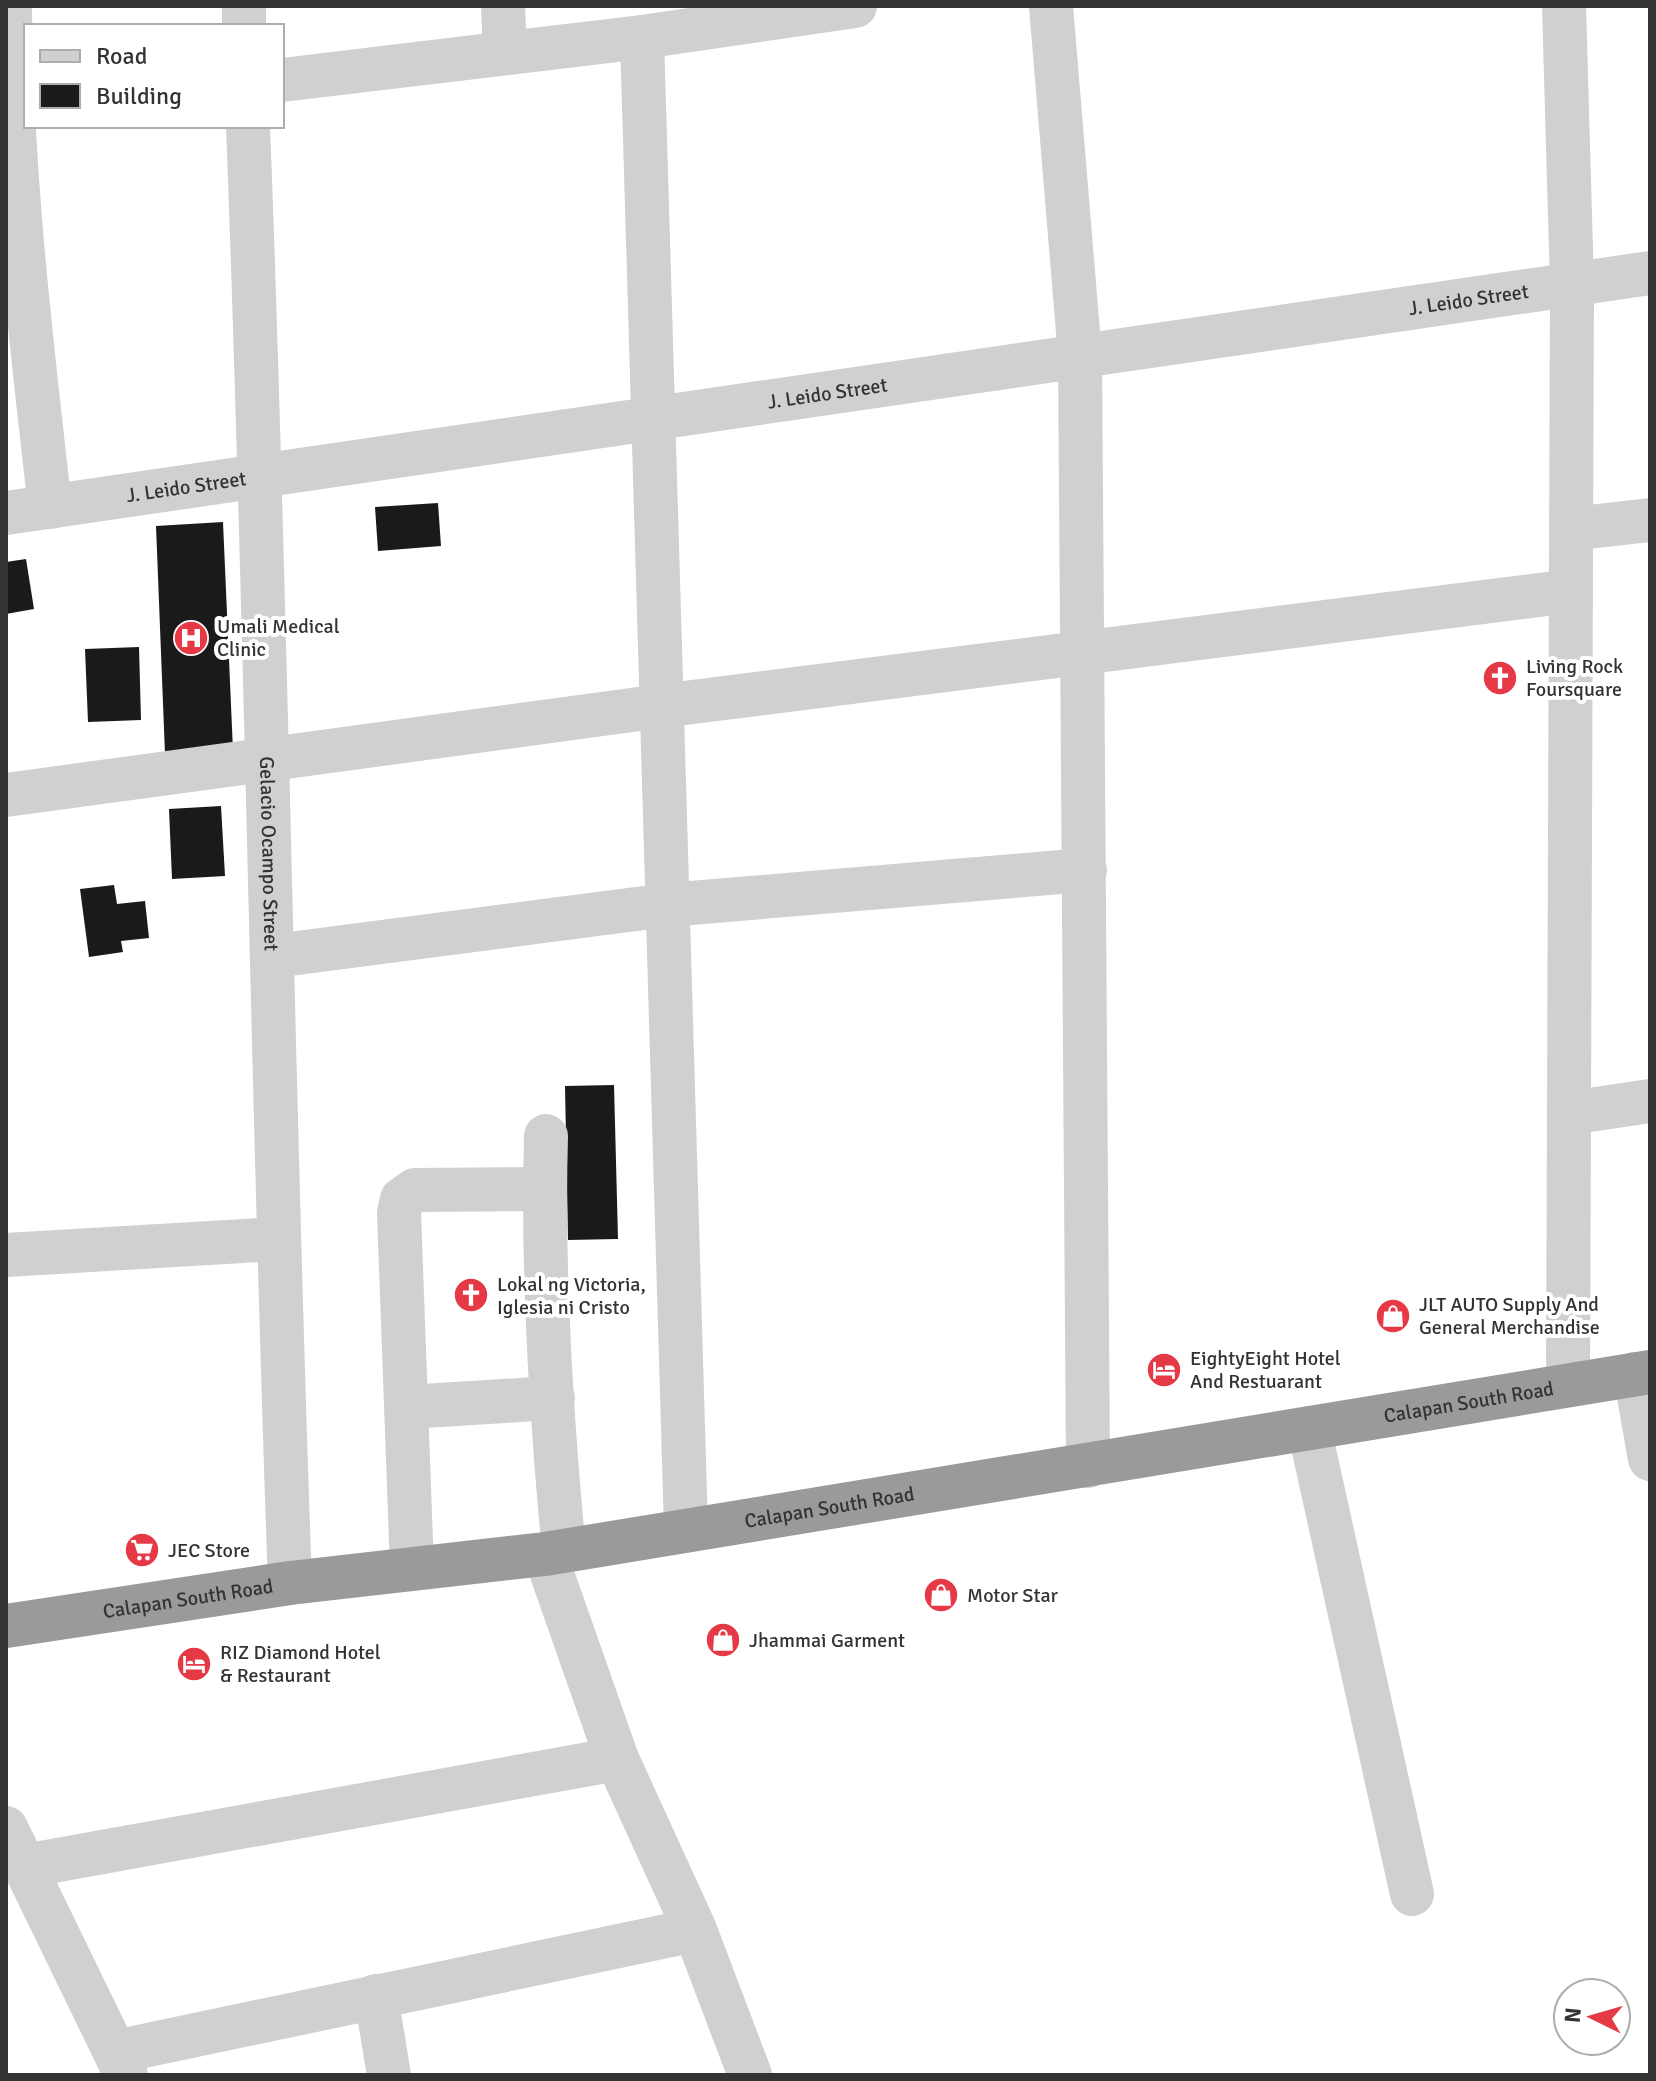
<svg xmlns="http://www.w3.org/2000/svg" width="1656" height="2081" font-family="Signika,sans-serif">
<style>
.building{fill:#1a1a1a}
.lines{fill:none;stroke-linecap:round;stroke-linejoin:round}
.minor{stroke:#d0d0d0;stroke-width:44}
.highway{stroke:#9a9a9a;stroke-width:44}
.labels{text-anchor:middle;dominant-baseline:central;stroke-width:8;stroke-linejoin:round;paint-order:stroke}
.street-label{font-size:20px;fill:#333;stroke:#fff}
.poi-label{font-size:20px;fill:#333;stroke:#fff;text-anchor:start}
</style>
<rect width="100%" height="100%" fill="#fff"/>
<g class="building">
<path d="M 438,503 L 441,546 L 378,551 L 375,507 Z"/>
<path d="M 223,522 L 233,751 L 165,754 L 156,526 Z"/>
<path d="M 26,559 L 34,609 L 6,614 L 6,562 Z"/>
<path d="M 139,647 L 141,720 L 88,722 L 85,649 Z"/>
<path d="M 221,806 L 225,876 L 172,879 L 169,809 Z"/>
<path d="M 114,885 L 117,904 L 145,901 L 149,938 L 121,941 L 123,952 L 89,957 L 80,889 Z"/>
<path d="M 614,1085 L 618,1239 L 568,1240 L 565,1086 Z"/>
</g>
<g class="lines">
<g class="minor">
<path d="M 10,6 C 11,174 31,340 50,507"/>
<path d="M 244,6 L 244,26"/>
<path d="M 503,6 L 505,53"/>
<path d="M 1051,6 L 1080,356 L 1088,1466"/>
<path d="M 1564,6 L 1572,285 L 1568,1385"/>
<path d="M 642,37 L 686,1529"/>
<path d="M 282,80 L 642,37 L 855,6"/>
<path id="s1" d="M 248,126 C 267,612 272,1098 290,1583"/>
<path id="s2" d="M 6,513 L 1650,273"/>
<path d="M 1571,529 L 1650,520"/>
<path d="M 6,795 L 661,706 L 1571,591"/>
<path d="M 274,956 L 667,905 L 1085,870"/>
<path d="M 1569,1113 L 1650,1101"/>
<path d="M 546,1136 C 542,1274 551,1414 564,1551"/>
<path d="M 6,1255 L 277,1239"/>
<path d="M 1635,1374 L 1650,1459"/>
<path d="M 407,1407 L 553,1398"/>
<path d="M 1309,1428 L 1412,1894"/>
<path d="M 545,1554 L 617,1759 L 695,1930 L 750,2075"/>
<path d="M 412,1569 L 399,1213 L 402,1199 L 415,1190 L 545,1189"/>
<path d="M 6,1828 L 126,2075"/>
<path d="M 25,1866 L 617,1759"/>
<path d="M 376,1996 L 389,2075"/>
<path d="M 115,2052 L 695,1930"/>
</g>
<path class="highway" id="s3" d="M 6,1626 L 290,1583 L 545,1554 L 1650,1372"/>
</g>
<defs>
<g id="hospital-disc" transform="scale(1.8)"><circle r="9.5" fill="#e63946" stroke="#fff"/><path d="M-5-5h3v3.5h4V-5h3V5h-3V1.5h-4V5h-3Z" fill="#fff"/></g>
<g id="church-disc" transform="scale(1.8)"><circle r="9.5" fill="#e63946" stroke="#fff"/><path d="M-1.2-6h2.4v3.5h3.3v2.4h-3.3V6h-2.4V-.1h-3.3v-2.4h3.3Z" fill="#fff"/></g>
<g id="shop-disc" transform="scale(1.8)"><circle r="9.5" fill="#e63946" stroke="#fff"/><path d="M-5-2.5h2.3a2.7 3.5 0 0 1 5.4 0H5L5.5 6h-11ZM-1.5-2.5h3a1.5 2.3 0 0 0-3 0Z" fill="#fff"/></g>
<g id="hotel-disc" transform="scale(1.8)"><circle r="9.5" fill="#e63946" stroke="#fff"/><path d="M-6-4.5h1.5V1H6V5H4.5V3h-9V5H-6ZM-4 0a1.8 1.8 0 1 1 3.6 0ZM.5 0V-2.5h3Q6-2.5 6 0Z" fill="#fff"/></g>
<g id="supermarket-disc" transform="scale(1.8)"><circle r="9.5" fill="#e63946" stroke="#fff"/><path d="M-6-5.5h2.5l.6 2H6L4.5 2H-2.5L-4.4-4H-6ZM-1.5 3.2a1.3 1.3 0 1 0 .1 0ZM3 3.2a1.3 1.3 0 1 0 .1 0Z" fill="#fff"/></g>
</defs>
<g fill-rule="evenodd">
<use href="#hospital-disc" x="191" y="638"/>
<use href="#church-disc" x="1500" y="678"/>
<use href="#church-disc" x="471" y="1295"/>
<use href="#shop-disc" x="1393" y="1316"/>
<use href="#hotel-disc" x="1164" y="1370"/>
<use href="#supermarket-disc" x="142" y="1550"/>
<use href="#shop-disc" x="941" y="1595"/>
<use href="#shop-disc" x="723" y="1640"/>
<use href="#hotel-disc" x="194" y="1664"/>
</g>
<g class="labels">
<g class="street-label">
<text stroke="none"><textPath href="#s2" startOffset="1478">J. Leido Street</textPath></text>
<text stroke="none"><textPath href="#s2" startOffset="830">J. Leido Street</textPath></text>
<text stroke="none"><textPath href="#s2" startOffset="182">J. Leido Street</textPath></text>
<text stroke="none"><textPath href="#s1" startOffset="728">Gelacio Ocampo Street</textPath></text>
<text stroke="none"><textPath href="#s3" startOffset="1480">Calapan South Road</textPath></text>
<text stroke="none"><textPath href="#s3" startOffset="832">Calapan South Road</textPath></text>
<text stroke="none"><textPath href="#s3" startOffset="184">Calapan South Road</textPath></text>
</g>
<g class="poi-label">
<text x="217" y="626">Umali Medical<tspan x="217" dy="23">Clinic</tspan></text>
<text x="1526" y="666">Living Rock<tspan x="1526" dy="23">Foursquare</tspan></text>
<text x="497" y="1284">Lokal ng Victoria,<tspan x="497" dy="23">Iglesia ni Cristo</tspan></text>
<text x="1419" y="1304">JLT AUTO Supply And<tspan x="1419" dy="23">General Merchandise</tspan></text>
<text x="1190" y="1358">EightyEight Hotel<tspan x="1190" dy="23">And Restuarant</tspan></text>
<text x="168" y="1550">JEC Store</text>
<text x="967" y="1595">Motor Star</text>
<text x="749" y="1640">Jhammai Garment</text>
<text x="220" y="1652">RIZ Diamond Hotel<tspan x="220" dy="23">&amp; Restaurant</tspan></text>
</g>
</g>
<rect width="1656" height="2081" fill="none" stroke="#333333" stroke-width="16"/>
<rect x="24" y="24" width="260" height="104" fill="#ffffff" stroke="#adadad" stroke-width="2"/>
<rect x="40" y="50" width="40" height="12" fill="#d0d0d0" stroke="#adadad" stroke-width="2"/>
<text x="96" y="64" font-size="24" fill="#333333">Road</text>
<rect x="40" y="84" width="40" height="24" fill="#1a1a1a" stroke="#adadad" stroke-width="2"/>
<text x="96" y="104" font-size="24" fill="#333333">Building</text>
<g transform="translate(1592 2017) rotate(275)"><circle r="38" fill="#ffffff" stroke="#adadad" stroke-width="2"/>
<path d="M0-6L14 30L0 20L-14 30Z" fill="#e63946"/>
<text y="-12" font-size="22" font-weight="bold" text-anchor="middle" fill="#333333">N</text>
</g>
</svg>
